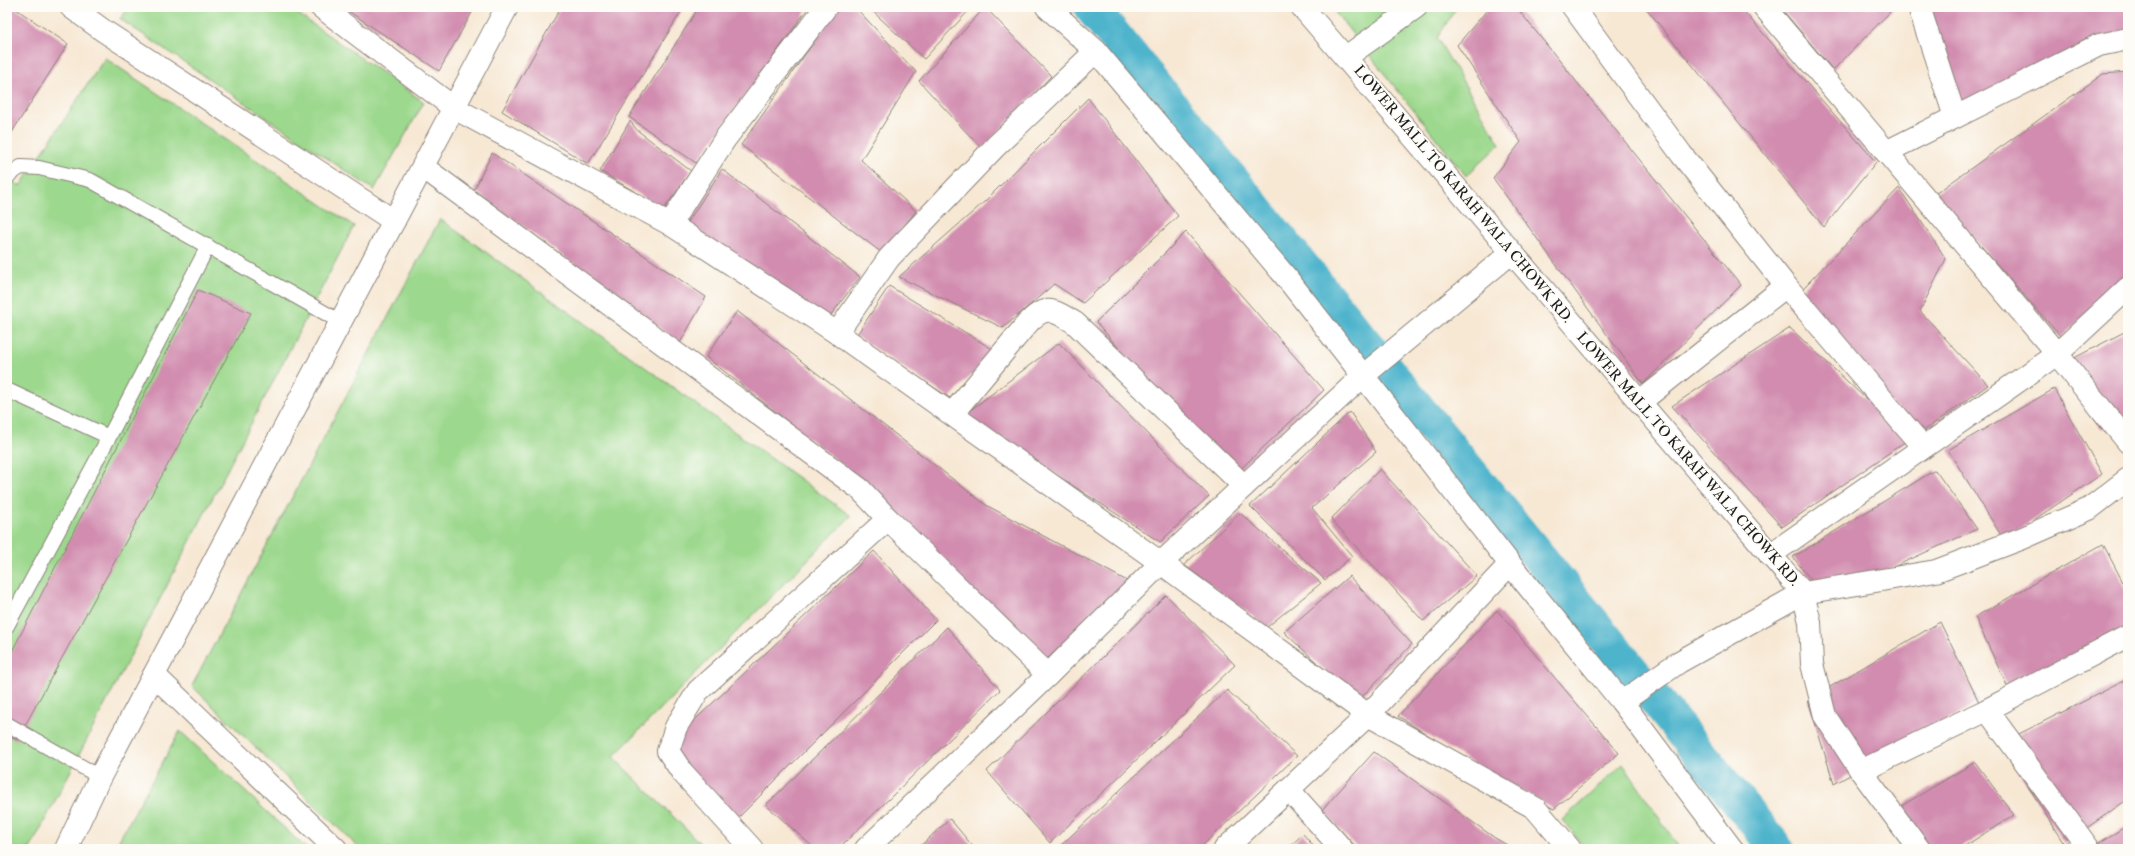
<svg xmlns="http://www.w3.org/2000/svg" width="2135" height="856" font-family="'IM FELL Double Pica',serif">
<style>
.green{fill:#9cd88d;stroke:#5c7a54}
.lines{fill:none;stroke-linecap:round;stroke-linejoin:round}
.canal{stroke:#4eb4cc;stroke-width:35}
.building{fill:#d18caf}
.service-casing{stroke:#8a8278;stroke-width:16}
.minor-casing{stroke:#8a8278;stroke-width:24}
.tertiary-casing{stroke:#8a8278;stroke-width:24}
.service{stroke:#fff;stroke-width:14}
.minor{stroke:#fff;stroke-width:22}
.tertiary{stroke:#fff;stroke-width:22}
.labels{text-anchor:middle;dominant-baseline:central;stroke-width:4;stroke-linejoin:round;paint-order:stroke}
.street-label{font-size:15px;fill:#1c1c1c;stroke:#fdfcf7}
</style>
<rect width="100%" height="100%" fill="#fdfcf7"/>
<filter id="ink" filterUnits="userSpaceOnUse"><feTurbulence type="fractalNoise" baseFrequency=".025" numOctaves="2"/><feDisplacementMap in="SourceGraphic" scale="8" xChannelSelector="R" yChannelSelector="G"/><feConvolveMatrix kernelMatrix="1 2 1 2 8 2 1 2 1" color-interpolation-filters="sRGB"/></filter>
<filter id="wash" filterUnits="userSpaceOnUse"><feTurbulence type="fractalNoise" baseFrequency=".012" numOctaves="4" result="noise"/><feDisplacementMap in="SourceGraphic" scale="16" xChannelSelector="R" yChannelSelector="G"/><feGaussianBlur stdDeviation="0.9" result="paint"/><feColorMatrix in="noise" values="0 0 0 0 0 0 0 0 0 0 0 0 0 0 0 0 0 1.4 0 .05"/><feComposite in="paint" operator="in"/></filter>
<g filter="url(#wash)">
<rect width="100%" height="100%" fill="#f7e8d4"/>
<g class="green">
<path d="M 129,7 L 288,7 L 424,102 L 374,190 L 120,19 Z"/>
<path d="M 1331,7 L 1457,7 L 1437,38 L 1500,144 L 1466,176 Z"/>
<path d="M 105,58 L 354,226 L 30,849 L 7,849 L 7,178 L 20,186 Z"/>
<path d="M 440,219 L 851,516 L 613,757 L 706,849 L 360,849 L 192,686 Z"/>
<path d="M 180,731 L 307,849 L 114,849 Z"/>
<path d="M 1623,764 L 1680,849 L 1587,849 L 1562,820 Z"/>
</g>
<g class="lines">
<path class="canal" d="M 1091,7 L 1777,849"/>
</g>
<g id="blocks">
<g class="building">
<path d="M 7,7 L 13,7 L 68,44 L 7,140 Z"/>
<path d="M 342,7 L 475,7 L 439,71 Z"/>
<path d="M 561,7 L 684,7 L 588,164 L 502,111 Z"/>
<path d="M 699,7 L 809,7 L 696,163 L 629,117 Z"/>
<path d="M 839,7 L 855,7 L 916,72 L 861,160 L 916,211 L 882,253 L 741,145 Z"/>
<path d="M 868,7 L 972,7 L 924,59 Z"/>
<path d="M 985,7 L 1051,76 L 982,149 L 919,81 Z"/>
<path d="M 1490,7 L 1516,7 L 1741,285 L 1643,384 L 1493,178 L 1521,142 L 1457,45 Z"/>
<path d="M 1645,7 L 1740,7 L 1876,162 L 1824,227 Z"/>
<path d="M 1780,7 L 1892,7 L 1893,9 L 1833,70 Z"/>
<path d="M 1916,7 L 2128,7 L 2128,28 L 1958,111 Z"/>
<path d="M 2128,72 L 2128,280 L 2061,337 L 1935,194 L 2103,74 Z"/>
<path d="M 1088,98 L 1178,216 L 1083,303 L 1054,284 L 1003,328 L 899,277 L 983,203 Z"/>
<path d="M 630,121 L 637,130 L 691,171 L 664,209 L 600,171 Z"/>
<path d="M 492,153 L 706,297 L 680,343 L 474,190 Z"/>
<path d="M 722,169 L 860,277 L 827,320 L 686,225 Z"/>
<path d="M 1899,188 L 1946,259 L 1920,311 L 1988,385 L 1922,432 L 1787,305 Z"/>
<path d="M 1186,232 L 1324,390 L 1231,478 L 1096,322 Z"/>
<path d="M 889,286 L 994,350 L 950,398 L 856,336 Z"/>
<path d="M 198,290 L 251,313 L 17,740 L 7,736 L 7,661 Z"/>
<path d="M 737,311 L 986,505 L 1129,582 L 1034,671 L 934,553 L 882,496 L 706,357 Z"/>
<path d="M 1790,328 L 1909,439 L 1782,527 L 1672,406 Z"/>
<path d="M 2128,330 L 2128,413 L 2102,429 L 2057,367 Z"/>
<path d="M 1059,343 L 1209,496 L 1160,542 L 964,415 Z"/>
<path d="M 2054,389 L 2102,474 L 2004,540 L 1948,450 Z"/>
<path d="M 1350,412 L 1376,452 L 1312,508 L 1352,556 L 1325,580 L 1250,506 Z"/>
<path d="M 1380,469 L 1477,576 L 1423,621 L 1331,519 Z"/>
<path d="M 1935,470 L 1977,529 L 1825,598 L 1793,557 Z"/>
<path d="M 1240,513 L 1321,583 L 1267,627 L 1184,565 Z"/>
<path d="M 2103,544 L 2128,592 L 2128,632 L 2009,690 L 1975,617 Z"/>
<path d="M 874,551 L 936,620 L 738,818 L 663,750 Z"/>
<path d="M 1349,576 L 1412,644 L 1358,701 L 1284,632 Z"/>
<path d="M 1166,595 L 1235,665 L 1050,843 L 987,771 Z"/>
<path d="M 1497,610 L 1619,753 L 1554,809 L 1480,768 L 1398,716 Z"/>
<path d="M 1940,622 L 1979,702 L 1834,784 L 1808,700 Z"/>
<path d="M 947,627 L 1000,690 L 838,849 L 815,849 L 766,805 Z"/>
<path d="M 2128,679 L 2128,799 L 2064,844 L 2001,743 Z"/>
<path d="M 1227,690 L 1297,756 L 1199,849 L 1057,849 Z"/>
<path d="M 1374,752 L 1495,838 L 1514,849 L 1358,849 L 1322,810 Z"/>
<path d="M 1975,762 L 2014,815 L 1960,849 L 1914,849 L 1888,814 Z"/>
<path d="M 950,819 L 975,849 L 917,849 Z"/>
<path d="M 2128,825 L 2128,849 L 2089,849 Z"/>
<path d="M 1303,834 L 1316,849 L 1287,849 Z"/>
</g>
</g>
</g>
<g filter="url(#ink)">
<use href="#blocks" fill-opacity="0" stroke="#8a8278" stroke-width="1"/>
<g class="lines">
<g class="service-casing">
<g id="service">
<path d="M 7,178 L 10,174 L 21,167 L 39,168 L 90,180 L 341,322"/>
<path d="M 7,390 L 109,437"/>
<path d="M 7,626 L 109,437 L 208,246"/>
<path d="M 7,724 L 100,777"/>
</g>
</g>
<g class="minor-casing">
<g id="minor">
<path d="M 71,7 L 104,31 L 394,221"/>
<path d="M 321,7 L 454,108 L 670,224 L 837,333 L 1161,563 L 1368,715 L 1535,808 L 1570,849"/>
<path d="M 1047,7 L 1096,51 L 1286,277 L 1510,564 L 1622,702 L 1732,849"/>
<path d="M 1573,7 L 1682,155 L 1786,286 L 1640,402"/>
<path d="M 1764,7 L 2057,354 L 2128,442"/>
<path d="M 1919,7 L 1955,117"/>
<path d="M 1346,57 L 1416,7"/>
<path d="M 1886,152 L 2099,45 L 2128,39"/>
<path d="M 423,167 L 860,489 L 888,519 L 698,691 L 676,727 L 668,751 L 682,772 L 752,849"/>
<path d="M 670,224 L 725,139 L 826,7"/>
<path d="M 1786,286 L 1923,447"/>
<path d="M 837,333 L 889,258 L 996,146 L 1096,51"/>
<path d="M 952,414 L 1026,325 C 1045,304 1052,309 1075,323 L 1244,486"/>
<path d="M 888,519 L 1048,675"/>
<path d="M 1770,555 L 2057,354 L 2128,288"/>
<path d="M 154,675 L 336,849"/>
<path d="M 1622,702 L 1679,662 L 1803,593 L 1936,571 L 2023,538 L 2089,509 L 2128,479"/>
<path d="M 1987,710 L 2089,849"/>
<path d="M 1861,771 L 1919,849"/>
<path d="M 1289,790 L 1342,849"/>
<path d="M 66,849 L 100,777 L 507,7"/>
<path d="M 866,849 L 1048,675 L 1161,563 L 1364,375 L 1511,253"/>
<path d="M 1225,849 L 1368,715 L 1510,564"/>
</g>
</g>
<g class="tertiary-casing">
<path id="tertiary" d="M 1302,7 L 1803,593 L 1810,622 L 1812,664 L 1825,716 L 1861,771 L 1987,710 L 2128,636"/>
</g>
<use href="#service" class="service"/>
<use href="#minor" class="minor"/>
<use href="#tertiary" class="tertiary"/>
</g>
</g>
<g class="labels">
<g class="street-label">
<text transform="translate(1463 194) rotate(50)">LOWER MALL TO KARAH WALA CHOWK RD.</text>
<text transform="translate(1688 459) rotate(49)">LOWER MALL TO KARAH WALA CHOWK RD.</text>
</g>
</g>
<rect width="2135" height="856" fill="none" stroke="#fdfcf7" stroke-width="24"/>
</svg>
